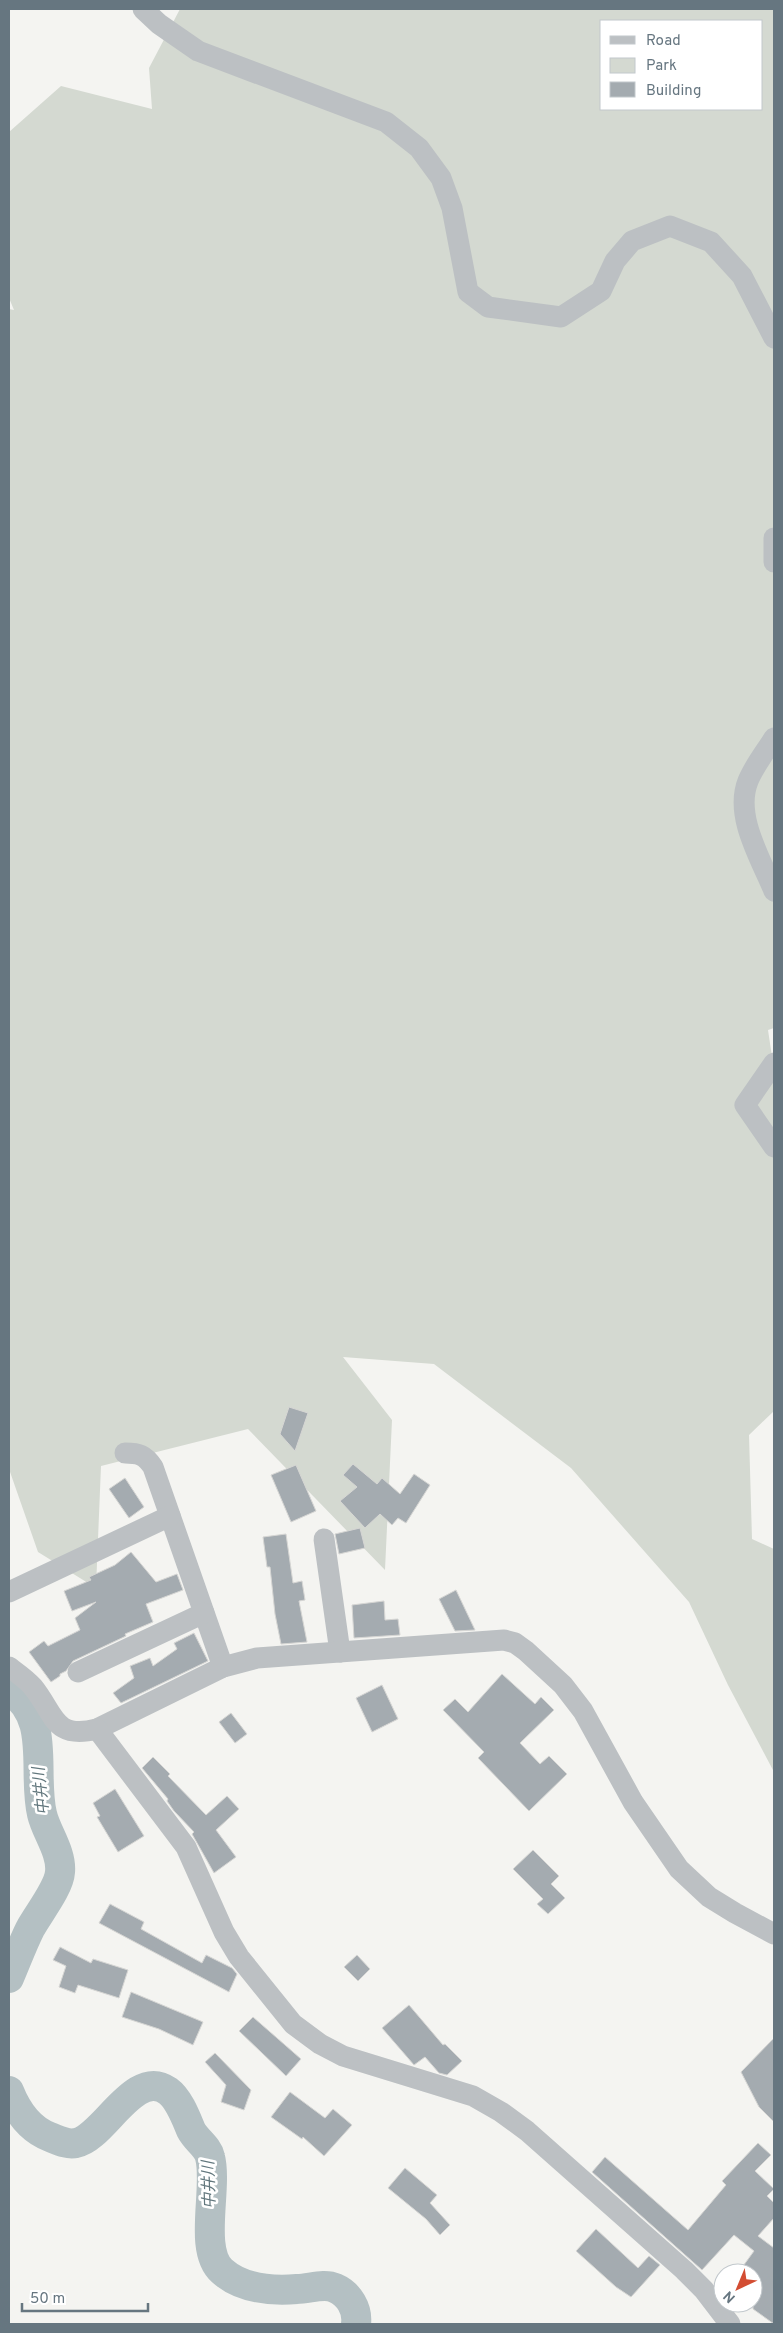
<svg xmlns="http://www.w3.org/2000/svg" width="783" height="2333" font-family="Overpass,'Noto Sans JP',sans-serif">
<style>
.green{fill:#d4d9d1;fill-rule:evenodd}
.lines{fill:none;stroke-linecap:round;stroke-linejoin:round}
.river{stroke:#b4c0c3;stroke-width:30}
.building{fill:#a4abb0;stroke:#d6d6d4}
.minor{stroke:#bcc0c3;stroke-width:21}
.labels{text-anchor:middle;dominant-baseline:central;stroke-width:5;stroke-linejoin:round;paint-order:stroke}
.water-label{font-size:16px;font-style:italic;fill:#62777d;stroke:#fff}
</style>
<rect width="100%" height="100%" fill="#f4f4f1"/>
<path class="green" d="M 180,9 L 774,9 L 774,1028 L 768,1030 L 774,1070 L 774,1411 L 749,1435 L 752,1539 L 774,1549 L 774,1772 L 728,1685 L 689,1602 L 571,1468 L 434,1364 L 343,1357 L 392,1420 L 385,1570 L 248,1429 L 101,1466 L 96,1588 L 38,1552 L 9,1469 L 9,309 L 14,310 L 9,298 L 9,132 L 61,86 L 152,109 L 149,68 ZM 602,21 L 762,21 L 762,109 L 602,109 Z"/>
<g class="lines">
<g class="river">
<path d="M 9,1690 C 52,1717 32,1772 42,1814 C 46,1832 62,1852 60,1872 C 59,1888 38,1914 30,1929 C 22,1945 16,1962 9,1978"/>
<path d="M 9,2091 C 17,2111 29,2129 50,2137 C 58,2140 67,2145 76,2143 C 104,2138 134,2067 168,2091 C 179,2099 186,2118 191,2130 C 196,2140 208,2147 210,2157 C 218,2188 198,2250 222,2271 C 242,2289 272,2291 297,2289 C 309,2289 324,2283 335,2288 C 349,2294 358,2309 356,2324"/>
</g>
</g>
<g class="building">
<path d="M 289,1407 L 308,1413 L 295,1451 L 280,1434 Z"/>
<path d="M 353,1464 L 377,1484 L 382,1478 L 400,1494 L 414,1474 L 430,1485 L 406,1523 L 398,1518 L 392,1525 L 380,1514 L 365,1528 L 340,1501 L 357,1487 L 343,1475 Z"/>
<path d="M 296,1465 L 316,1511 L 291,1522 L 271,1475 Z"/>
<path d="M 125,1478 L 144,1507 L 129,1518 L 109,1489 Z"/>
<path d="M 360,1528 L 365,1548 L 339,1554 L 335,1534 Z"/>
<path d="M 286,1534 L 293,1583 L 302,1581 L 305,1600 L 299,1601 L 307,1642 L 281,1644 L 275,1614 L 270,1567 L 267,1567 L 263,1537 Z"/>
<path d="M 131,1552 L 156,1582 L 177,1574 L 183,1590 L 146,1604 L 153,1622 L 125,1634 L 126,1636 L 73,1661 L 66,1671 L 60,1674 L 60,1676 L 51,1682 L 29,1652 L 44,1641 L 48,1646 L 80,1630 L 75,1618 L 96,1602 L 72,1611 L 64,1591 L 91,1580 L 89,1577 L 115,1565 Z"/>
<path d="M 456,1590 L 475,1630 L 455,1631 L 439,1599 Z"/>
<path d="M 384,1601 L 385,1620 L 398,1619 L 400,1635 L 354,1638 L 352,1605 Z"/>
<path d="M 194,1633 L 208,1661 L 121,1703 L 113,1693 L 134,1678 L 130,1666 L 150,1658 L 153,1666 L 177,1649 L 174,1643 Z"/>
<path d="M 502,1674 L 535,1704 L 541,1697 L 554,1710 L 520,1743 L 540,1764 L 549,1756 L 567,1774 L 529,1811 L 478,1758 L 484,1752 L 443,1710 L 455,1699 L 468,1712 Z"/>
<path d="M 382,1685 L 398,1719 L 372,1732 L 356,1698 Z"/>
<path d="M 231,1713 L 247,1734 L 235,1743 L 219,1722 Z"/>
<path d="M 153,1757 L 170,1774 L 168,1776 L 206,1815 L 227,1796 L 239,1809 L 216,1830 L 236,1857 L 214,1873 L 192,1834 L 194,1832 L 174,1811 L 167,1801 L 168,1799 L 142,1768 Z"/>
<path d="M 115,1789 L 144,1836 L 118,1852 L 97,1817 L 100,1816 L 93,1803 Z"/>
<path d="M 533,1850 L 559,1876 L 551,1884 L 565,1898 L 548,1914 L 537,1904 L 543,1899 L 513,1869 Z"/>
<path d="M 110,1904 L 144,1922 L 141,1929 L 202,1963 L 206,1955 L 232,1968 L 237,1974 L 229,1992 L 99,1923 Z"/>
<path d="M 60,1947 L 91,1963 L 93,1959 L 128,1970 L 119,1998 L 78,1985 L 75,1993 L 59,1987 L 66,1966 L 53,1960 Z"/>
<path d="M 357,1955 L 370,1969 L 358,1981 L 344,1967 Z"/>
<path d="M 131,1992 L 203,2022 L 193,2045 L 159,2029 L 122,2017 Z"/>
<path d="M 409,2005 L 443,2045 L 445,2044 L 462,2061 L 447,2075 L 439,2073 L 425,2057 L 414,2065 L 382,2028 Z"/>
<path d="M 253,2017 L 301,2059 L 286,2076 L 239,2031 Z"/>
<path d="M 774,2038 L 774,2122 L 759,2107 L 741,2072 Z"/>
<path d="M 215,2053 L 251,2090 L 244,2110 L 221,2102 L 226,2085 L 205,2062 Z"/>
<path d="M 290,2092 L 325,2118 L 333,2109 L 352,2125 L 324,2156 L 303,2137 L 302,2139 L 271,2117 Z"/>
<path d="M 758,2143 L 771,2155 L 755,2171 L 774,2189 L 767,2196 L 774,2203 L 774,2218 L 758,2236 L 774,2248 L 774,2324 L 753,2309 L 753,2273 L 738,2273 L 754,2251 L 734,2235 L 702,2270 L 592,2172 L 605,2157 L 688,2230 L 726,2185 L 722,2181 Z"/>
<path d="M 405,2168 L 437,2195 L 430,2203 L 450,2225 L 440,2235 L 426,2219 L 388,2188 Z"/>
<path d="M 596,2229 L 638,2268 L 649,2256 L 660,2265 L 631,2297 L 616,2287 L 576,2251 Z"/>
</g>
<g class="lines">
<g class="minor">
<path d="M 143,9 L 159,24 L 198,51 L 386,122 L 419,148 L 441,178 L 452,208 L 468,292 L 488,307 L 561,317 L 601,291 L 615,261 L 632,241 L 670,226 L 711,242 L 742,276 L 774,338"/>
<path d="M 774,538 L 774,562"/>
<path d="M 774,738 C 766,751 754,766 748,781 C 734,816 761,859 774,891"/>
<path d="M 774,1063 L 745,1105 L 774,1147"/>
<path d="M 125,1453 C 139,1453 145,1455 153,1467 L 223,1667"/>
<path d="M 324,1539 L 340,1652"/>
<path d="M 9,1592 L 170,1516"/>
<path d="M 9,1667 C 17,1673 26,1679 33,1687 C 55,1714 53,1740 97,1729 L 223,1667 L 257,1658 L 504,1640 L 515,1643 L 526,1651 L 563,1685 L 583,1711 L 633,1802 L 679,1869 L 709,1897 L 735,1913 L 774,1934"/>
<path d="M 78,1672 L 204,1613"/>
<path d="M 97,1729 L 186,1847 L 224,1932 L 239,1957 L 293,2024 L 320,2044 L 343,2056 L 473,2096 L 501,2112 L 527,2131 L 684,2270 L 704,2290 L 730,2324"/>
</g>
</g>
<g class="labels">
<g class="water-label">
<text transform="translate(42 1791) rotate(-96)">中井川</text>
<text transform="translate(210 2185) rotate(-92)">中井川</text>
</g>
</g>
<rect width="783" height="2333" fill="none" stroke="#667680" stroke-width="20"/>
<rect x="600" y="20" width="162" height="90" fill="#ffffff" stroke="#c2c8cc"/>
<rect x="610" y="36" width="25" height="8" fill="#bcc0c3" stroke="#c2c8cc"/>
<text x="646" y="45" font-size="15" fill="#667680">Road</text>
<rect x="610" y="58" width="25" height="15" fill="#d4d9d1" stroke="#c2c8cc"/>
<text x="646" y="70" font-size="15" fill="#667680">Park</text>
<rect x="610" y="82" width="25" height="15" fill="#a4abb0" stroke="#c2c8cc"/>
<text x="646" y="95" font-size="15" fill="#667680">Building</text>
<g transform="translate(738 2288) rotate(224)"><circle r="24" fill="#ffffff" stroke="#c2c8cc"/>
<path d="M0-4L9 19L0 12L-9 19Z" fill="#d34d32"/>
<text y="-8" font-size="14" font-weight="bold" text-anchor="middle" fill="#667680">N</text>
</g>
<path d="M22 2303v8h126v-8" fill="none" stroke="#667680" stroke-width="2.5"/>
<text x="30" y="2303" font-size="15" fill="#667680" stroke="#ffffff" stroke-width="4" paint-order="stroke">50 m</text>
</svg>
